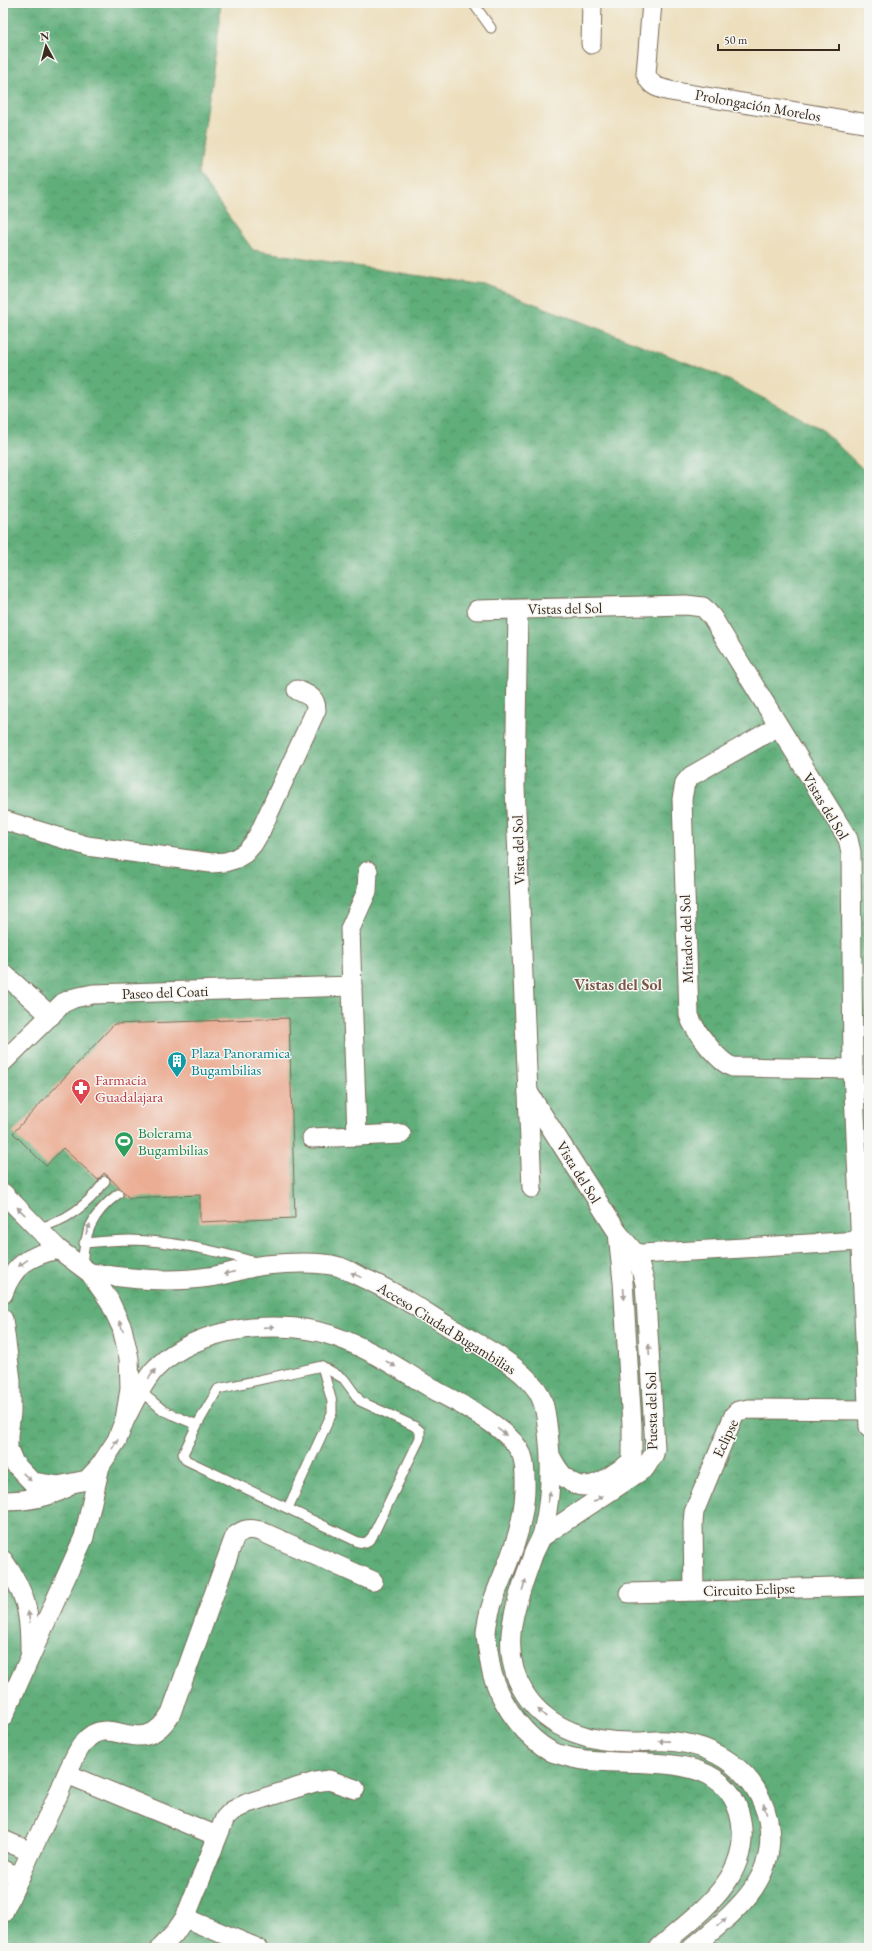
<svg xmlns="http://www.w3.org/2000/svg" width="872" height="1951" font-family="'EB Garamond',serif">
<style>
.forest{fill:url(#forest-crowns);stroke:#4e6c4c}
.building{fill:#ebad94}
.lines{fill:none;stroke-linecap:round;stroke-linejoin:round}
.service-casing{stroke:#796956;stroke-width:11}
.minor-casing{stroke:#796956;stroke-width:21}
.service{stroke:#fff;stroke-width:9}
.minor{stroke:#fff;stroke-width:19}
.oneway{fill:#a79f9a}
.labels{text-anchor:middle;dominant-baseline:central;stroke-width:3;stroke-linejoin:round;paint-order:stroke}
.street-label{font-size:15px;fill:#3b2a1e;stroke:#f6f6f2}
.culture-label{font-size:15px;fill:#0d838f;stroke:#f6f6f2;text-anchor:start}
.health-label{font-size:15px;fill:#be3a42;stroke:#f6f6f2;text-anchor:start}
.leisure-label{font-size:15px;fill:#27864d;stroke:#f6f6f2;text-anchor:start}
.neighbourhood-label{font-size:16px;font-weight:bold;fill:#795847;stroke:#f6f6f2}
</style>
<defs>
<pattern id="forest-crowns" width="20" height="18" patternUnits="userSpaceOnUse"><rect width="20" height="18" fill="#60ae7a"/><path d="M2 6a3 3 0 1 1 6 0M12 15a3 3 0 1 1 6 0" fill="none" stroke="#508e63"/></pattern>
</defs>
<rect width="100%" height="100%" fill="#f6f6f2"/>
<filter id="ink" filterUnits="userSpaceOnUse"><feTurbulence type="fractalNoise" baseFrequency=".025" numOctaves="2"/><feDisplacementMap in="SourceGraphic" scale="8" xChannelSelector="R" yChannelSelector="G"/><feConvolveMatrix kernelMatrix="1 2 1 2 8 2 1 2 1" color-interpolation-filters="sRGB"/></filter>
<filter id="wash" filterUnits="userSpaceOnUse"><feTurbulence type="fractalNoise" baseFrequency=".012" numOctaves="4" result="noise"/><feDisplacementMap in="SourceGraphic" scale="16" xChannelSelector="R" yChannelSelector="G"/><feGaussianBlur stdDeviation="0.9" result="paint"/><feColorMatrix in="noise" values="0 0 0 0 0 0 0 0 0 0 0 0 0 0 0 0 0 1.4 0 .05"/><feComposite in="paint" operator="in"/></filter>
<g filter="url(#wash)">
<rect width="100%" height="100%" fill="#eddfbd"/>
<path class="forest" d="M 3,3 L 220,3 L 220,22 L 198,174 L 253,250 L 491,287 L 719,375 L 820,428 L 869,475 L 869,1948 L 3,1948 Z"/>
<g id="blocks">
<path class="building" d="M 289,1018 L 295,1218 L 200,1222 L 200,1195 L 129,1198 L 108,1176 L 104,1173 L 98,1180 L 63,1148 L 46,1166 L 13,1133 L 114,1024 Z"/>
</g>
</g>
<g filter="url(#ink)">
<use href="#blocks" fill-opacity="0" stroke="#796956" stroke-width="1"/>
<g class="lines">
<g class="service-casing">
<g id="service">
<path d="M 473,3 L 491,28"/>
<path d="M 38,1228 C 67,1221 88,1205 105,1181"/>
<path d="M 84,1243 C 99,1242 115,1240 130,1240 C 173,1241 214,1250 255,1262"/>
<path d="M 82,1267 C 84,1234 91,1214 118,1194"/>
<path d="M 322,1366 L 344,1379 L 360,1401 L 414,1426 L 420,1431 L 420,1438 L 372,1537 L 366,1543 L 358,1542 L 186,1460 L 183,1454 L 197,1425 L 218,1389 Z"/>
<path d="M 140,1391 L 164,1411 L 197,1425"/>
<path d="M 288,1508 L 332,1413 L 332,1402 L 322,1366"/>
</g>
</g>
<g class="minor-casing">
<g id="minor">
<path d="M 652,3 L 646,74 C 650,86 658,88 670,91 L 869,124"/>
<path d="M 591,44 L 592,3"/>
<path d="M 477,610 L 686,605 L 703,607 L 712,617 L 848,839 L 851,852 L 853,1069 L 869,1427"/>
<path d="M 518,610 L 515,787 L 532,1188"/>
<path d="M 777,727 L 691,776 L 685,783 L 682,799 L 689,1015 C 693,1029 719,1063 733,1067 L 853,1069"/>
<path d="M 3,820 L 87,846 L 211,863 L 225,862 L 235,859 L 245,853 L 253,844 L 260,832 L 316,710 C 316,697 308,695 297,690"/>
<path d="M 3,973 L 51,1016"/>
<path d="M 3,1062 L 63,1003 L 74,998 L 93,994 L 352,986"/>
<path d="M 528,1092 L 618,1233 L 636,1254 L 645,1283 L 655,1448 L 654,1454 L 645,1468 L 543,1536"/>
<path d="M 357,1136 L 350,929 L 367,891 L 368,871"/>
<path d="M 312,1138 L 401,1134"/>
<path d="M 3,1193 L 58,1249 L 90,1273 L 109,1300 L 122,1328 L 129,1358 L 130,1389 L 125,1419 L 117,1440 L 100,1466 L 87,1480 L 58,1486 L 32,1482 L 14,1463 L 8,1449 L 8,1435 L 11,1413 L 11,1380 L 3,1319"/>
<path d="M 624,1255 L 860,1241"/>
<path d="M 90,1273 C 131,1279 169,1283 209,1277 C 228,1275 246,1267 265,1265 C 286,1263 320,1261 340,1267 C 348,1270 356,1275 363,1278 C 396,1292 426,1313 456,1331 C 482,1347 513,1361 533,1385 C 545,1398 546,1416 548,1432 C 552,1466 551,1499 543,1532 C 541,1540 536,1547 533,1555 C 517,1601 496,1648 525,1694 C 549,1731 593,1743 635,1742 C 646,1742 656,1740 667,1741 C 715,1744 757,1771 768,1820 C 780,1880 732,1914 692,1948"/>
<path d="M 3,1294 C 13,1265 29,1256 58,1249"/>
<path d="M 125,1419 C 134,1403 142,1383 155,1369 C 197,1325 285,1317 339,1338 C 374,1351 406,1373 438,1392 C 462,1405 511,1429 522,1455 C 526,1466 525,1480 525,1491 C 524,1509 521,1525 515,1543 C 506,1573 489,1600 486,1632 C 486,1640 488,1648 489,1656 C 490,1663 491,1672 494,1679 C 504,1708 525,1737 552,1752 C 557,1754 563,1755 569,1757 C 625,1772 727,1741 741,1821 C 751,1879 697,1914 659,1948"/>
<path d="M 551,1457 C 566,1487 584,1495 612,1475 C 619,1470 627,1466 632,1460 L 632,1426 L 623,1282 L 618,1233"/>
<path d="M 3,1501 C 26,1501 46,1498 66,1488"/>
<path d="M 3,1560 C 26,1593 30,1611 30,1651"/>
<path d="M 694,1591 L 693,1523 L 694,1512 L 734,1415 L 738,1411 L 748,1409 L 868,1410"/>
<path d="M 629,1593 L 869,1586"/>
<path d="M 3,1717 L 84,1537 L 100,1466"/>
<path d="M 67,1774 L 217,1836"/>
<path d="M 3,1840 L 31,1852"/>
<path d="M 3,1870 L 20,1877"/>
<path d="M 3,1913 C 21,1874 39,1834 58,1795 C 64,1780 75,1752 85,1741 C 111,1711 142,1763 171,1713 L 235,1536 C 244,1529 249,1528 260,1531 L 373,1581"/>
<path d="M 185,1918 L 257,1948"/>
<path d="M 161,1948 L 174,1934 L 185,1918 L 225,1818 L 232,1811 L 248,1803 L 315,1782 L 329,1780 L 355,1789"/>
</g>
</g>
<use href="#service" class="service"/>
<use href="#minor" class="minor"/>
</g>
<defs><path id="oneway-solid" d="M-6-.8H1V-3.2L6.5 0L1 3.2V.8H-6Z"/></defs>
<g class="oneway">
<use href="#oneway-solid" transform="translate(21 1211) rotate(-136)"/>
<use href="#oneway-solid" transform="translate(88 1229) rotate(-67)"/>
<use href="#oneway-solid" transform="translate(23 1263) rotate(145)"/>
<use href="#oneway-solid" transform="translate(229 1273) rotate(167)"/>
<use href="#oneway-solid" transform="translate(356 1275) rotate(-154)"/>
<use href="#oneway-solid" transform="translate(624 1294) rotate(86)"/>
<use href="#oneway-solid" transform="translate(121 1326) rotate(-111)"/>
<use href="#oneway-solid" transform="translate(269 1327) rotate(-4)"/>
<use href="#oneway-solid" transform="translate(649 1350) rotate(-94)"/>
<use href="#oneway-solid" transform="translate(391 1364) rotate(30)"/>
<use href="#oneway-solid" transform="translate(152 1374) rotate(-53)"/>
<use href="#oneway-solid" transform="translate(502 1432) rotate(37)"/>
<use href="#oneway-solid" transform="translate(115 1444) rotate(-59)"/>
<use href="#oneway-solid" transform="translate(27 1477) rotate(44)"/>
<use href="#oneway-solid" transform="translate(549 1497) rotate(-81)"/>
<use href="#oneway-solid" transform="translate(598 1499) rotate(-34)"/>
<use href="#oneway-solid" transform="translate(524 1585) rotate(-72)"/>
<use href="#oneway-solid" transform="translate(29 1617) rotate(-99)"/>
<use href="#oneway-solid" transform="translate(542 1713) rotate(-137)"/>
<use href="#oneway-solid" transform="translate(664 1741) rotate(-179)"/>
<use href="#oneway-solid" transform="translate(765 1809) rotate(-106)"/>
<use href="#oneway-solid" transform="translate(722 1922) rotate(-41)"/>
</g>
</g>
<defs>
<g id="building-pin" transform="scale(1)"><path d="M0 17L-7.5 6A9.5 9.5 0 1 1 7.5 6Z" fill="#0f9aa8" stroke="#f6f6f2"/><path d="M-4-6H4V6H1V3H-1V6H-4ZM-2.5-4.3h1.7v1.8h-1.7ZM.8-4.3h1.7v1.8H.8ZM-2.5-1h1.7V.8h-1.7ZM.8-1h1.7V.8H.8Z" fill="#fff"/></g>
<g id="pharmacy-pin" transform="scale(1)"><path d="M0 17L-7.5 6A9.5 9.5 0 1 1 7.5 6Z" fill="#e0444e" stroke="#f6f6f2"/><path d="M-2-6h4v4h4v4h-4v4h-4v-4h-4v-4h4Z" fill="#fff"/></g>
<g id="stadium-pin" transform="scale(1)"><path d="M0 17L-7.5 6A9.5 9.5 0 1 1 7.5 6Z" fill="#2e9e5b" stroke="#f6f6f2"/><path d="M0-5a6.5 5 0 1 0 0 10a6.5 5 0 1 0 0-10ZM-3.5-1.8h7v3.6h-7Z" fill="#fff"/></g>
</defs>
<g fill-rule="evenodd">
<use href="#building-pin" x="177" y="1061"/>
<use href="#pharmacy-pin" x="81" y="1088"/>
<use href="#stadium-pin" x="124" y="1141"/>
</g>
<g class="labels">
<g class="street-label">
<text transform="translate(758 105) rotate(10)">Prolongación Morelos</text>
<text transform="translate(565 608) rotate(-1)">Vistas del Sol</text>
<text transform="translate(826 806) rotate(59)">Vistas del Sol</text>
<text transform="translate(518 850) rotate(-92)">Vista del Sol</text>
<text transform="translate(686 939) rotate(-92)">Mirador del Sol</text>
<text transform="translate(165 992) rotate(-2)">Paseo del Coati</text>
<text transform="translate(579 1172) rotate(58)">Vista del Sol</text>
<text transform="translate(447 1328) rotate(32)">Acceso Ciudad Bugambilias</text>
<text transform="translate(651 1411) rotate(-91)">Puesta del Sol</text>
<text transform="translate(725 1438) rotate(-65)">Eclipse</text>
<text transform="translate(749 1589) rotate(-2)">Circuito Eclipse</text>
</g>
<g class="culture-label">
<text x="191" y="1052">Plaza Panoramica<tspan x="191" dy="17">Bugambilias</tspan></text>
</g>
<g class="health-label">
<text x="95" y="1079">Farmacia<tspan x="95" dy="17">Guadalajara</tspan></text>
</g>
<g class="leisure-label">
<text x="138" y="1132">Bolerama<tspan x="138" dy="17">Bugambilias</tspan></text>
</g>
<g class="neighbourhood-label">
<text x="618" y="984">Vistas del Sol</text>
</g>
</g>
<rect width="872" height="1951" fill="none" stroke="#f6f6f2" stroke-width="16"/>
<g transform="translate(46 46) rotate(353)" stroke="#f6f6f2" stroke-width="3" paint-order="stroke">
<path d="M0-3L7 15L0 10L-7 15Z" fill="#3b2a1e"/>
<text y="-6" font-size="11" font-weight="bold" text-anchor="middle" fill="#3b2a1e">N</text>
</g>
<path d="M718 44v6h121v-6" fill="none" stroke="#3b2a1e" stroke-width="2"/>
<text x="724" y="44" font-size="12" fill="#3b2a1e" stroke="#f6f6f2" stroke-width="3" paint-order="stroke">50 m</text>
</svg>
